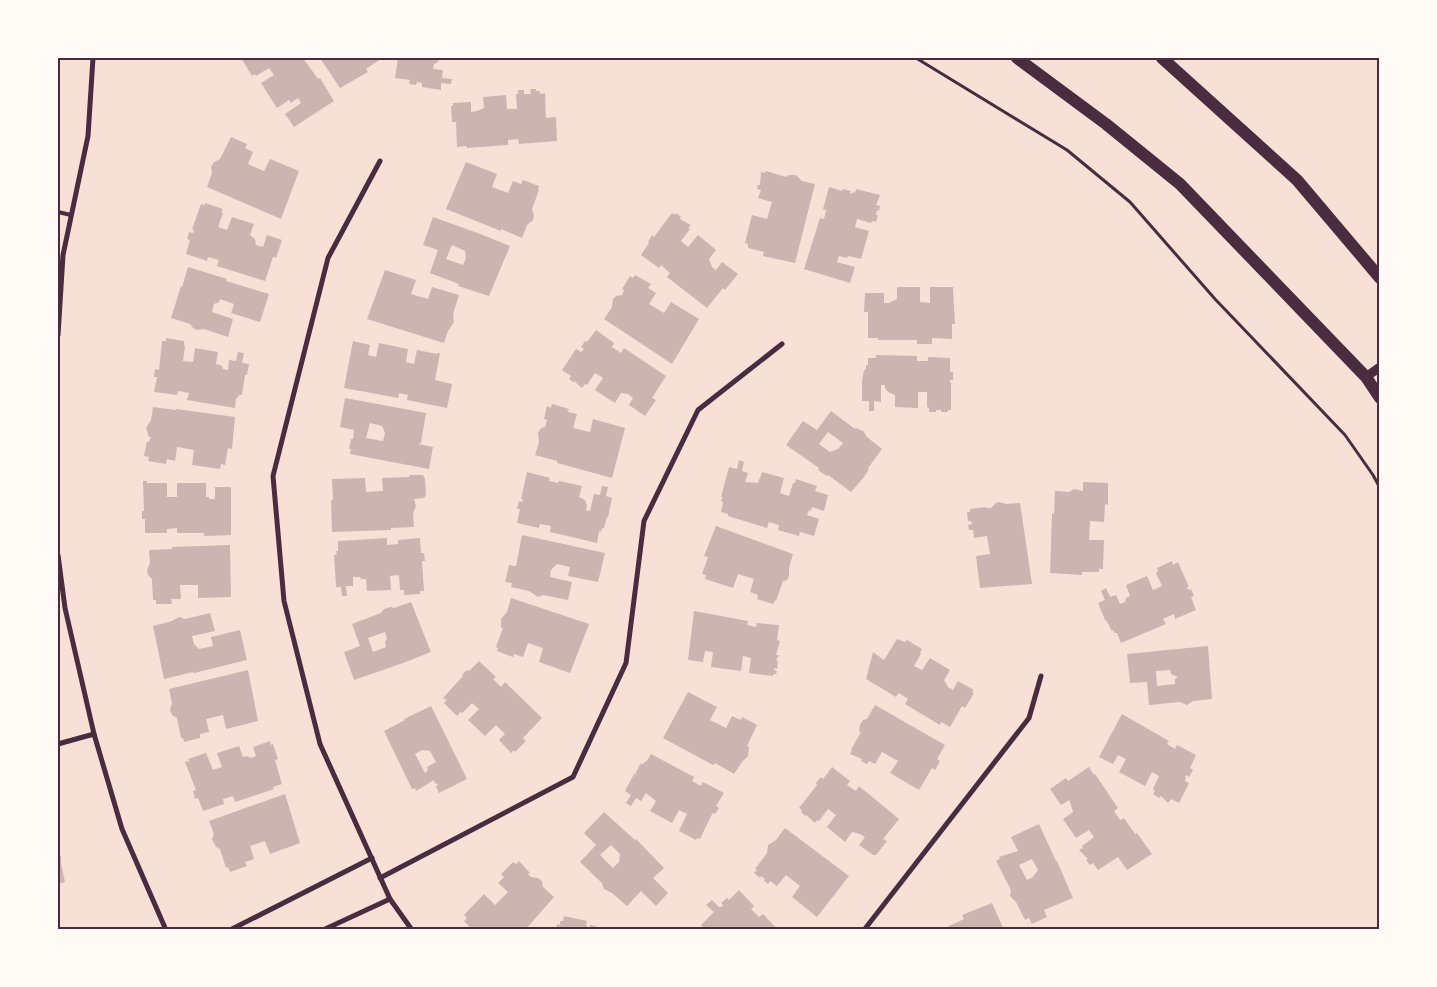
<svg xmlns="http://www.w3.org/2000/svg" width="1437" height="987" font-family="'Open Sans',sans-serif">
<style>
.building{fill:#ccb4b1;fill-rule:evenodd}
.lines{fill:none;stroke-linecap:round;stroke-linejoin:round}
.path{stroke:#4a2c40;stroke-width:3}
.service{stroke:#4a2c40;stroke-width:4}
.minor{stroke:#4a2c40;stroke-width:5}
.tertiary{stroke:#4a2c40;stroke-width:9}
.primary{stroke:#4a2c40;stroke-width:12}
.neatline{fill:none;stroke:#4a2c40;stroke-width:2}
</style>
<rect width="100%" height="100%" fill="#f7e1d7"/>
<g class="building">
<path d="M 241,58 L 303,58 L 318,79 L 320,78 L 334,101 L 294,127 L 285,114 L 301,103 L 298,98 L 291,103 L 289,100 L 277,108 L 261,83 L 274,75 L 269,68 L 256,76 L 255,74 L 252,76 Z"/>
<path d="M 320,58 L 379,58 L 381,59 L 366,69 L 368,72 L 340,88 Z"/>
<path d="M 398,58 L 439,58 L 438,62 L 434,64 L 433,69 L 443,70 L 442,78 L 452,79 L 451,84 L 441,83 L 441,90 L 422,87 L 422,83 L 417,82 L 416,85 L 409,84 L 410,80 L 395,78 Z"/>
<path d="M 530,89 L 536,89 L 536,91 L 540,91 L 540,94 L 545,93 L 546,118 L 556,117 L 557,141 L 519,144 L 518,139 L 508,140 L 508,145 L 467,148 L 467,146 L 457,147 L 456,122 L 452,122 L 451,106 L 453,106 L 453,103 L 471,102 L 471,112 L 477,111 L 484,108 L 483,97 L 506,95 L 507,109 L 517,109 L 516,94 L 518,94 L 518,90 L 524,90 L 524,94 L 531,94 Z"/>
<path d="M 231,137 L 247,144 L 245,148 L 253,152 L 248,164 L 264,171 L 270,159 L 299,171 L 281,219 L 207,187 L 212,173 L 211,167 L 214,162 L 220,159 Z"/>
<path d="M 466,162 L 497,174 L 492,187 L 508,193 L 513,181 L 521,184 L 523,180 L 539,186 L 538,190 L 539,190 L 532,209 L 534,216 L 533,220 L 527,225 L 522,238 L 501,229 L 501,231 L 446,209 Z"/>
<path d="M 766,171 L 786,177 L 789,175 L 796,175 L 802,181 L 815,184 L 795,263 L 763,256 L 764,252 L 748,248 L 748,244 L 745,243 L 752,215 L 767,219 L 772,202 L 758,198 L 761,190 L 757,189 L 758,185 L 760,185 L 761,172 L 765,173 Z"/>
<path d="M 829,187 L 842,191 L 843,189 L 851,191 L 850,193 L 852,194 L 853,192 L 855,193 L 856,189 L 880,195 L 876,205 L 880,206 L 879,211 L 877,210 L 876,215 L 878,215 L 876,222 L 872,221 L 871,223 L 857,219 L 855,227 L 869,231 L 861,259 L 848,256 L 847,258 L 839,256 L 837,262 L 855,267 L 850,283 L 804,269 L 820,218 L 824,219 L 826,210 L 823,209 Z"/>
<path d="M 205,203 L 223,209 L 221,212 L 223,213 L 218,227 L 227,230 L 232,217 L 254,224 L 250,235 L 255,239 L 256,245 L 263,247 L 267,235 L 282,240 L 276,258 L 273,257 L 265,281 L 217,266 L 219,260 L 208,257 L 207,261 L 186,254 L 190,240 L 187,239 L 189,232 L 193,233 L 194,230 L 192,229 L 201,204 L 205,205 Z"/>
<path d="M 672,213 L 675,215 L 676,213 L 681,217 L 680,219 L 691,225 L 688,228 L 690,229 L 681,241 L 688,247 L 698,235 L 716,250 L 709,259 L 712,267 L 716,270 L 722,262 L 738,274 L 725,290 L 723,288 L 707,308 L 667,277 L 670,273 L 661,265 L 659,268 L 641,255 L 649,243 L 648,242 L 652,235 L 654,237 Z"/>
<path d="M 433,217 L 483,235 L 510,246 L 489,296 L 458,286 L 459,284 L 430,273 L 438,250 L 423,245 ZM 452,245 L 465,251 L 466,258 L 463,265 L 446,259 Z"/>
<path d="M 188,267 L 227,279 L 226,281 L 269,294 L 260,322 L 231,313 L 234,304 L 220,299 L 219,302 L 214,304 L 212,312 L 233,319 L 228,337 L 204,329 L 197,330 L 193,328 L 190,324 L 171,318 L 181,286 L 182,287 Z"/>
<path d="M 385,270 L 416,280 L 411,294 L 428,299 L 432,287 L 459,295 L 453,314 L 454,322 L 448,331 L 444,343 L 367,319 Z"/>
<path d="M 635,275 L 651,284 L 648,288 L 656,293 L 649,304 L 664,313 L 671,302 L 699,319 L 672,364 L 604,319 L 612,307 L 613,299 L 616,296 L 622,295 L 624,290 L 622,289 L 630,276 L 633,278 Z"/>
<path d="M 897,287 L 920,287 L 920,302 L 930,303 L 930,287 L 953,287 L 955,324 L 952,324 L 952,339 L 932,338 L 932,344 L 917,344 L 917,340 L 878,340 L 878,338 L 868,338 L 868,312 L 864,312 L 865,293 L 884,293 L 884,303 L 889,303 L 897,299 Z"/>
<path d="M 596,330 L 614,343 L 612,347 L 621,353 L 624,348 L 666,376 L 652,398 L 656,400 L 645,416 L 629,405 L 633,398 L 628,394 L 621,393 L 615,403 L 595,390 L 603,378 L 595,373 L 587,385 L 585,384 L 582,388 L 574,381 L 573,382 L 569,379 L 571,376 L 562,370 L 576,349 L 581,352 L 584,349 L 581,347 L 585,341 L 587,342 Z"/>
<path d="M 166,338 L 184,341 L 184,345 L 185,346 L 183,361 L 193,362 L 195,348 L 218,352 L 216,364 L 222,366 L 223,369 L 228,370 L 229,360 L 236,361 L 238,352 L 244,353 L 242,363 L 249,364 L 247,375 L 245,375 L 242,395 L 239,395 L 238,398 L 236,398 L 235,408 L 187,400 L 189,393 L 178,391 L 177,395 L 154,392 L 157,377 L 154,377 L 155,369 L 159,370 L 162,341 L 166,341 Z"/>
<path d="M 353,341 L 370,345 L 368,355 L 376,357 L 379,343 L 408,349 L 406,362 L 414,364 L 417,350 L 437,354 L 437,353 L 440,353 L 435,380 L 452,384 L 447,408 L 407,400 L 408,395 L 399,393 L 398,398 L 344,388 Z"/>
<path d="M 876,355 L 917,356 L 917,361 L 928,361 L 928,357 L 950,358 L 950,372 L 953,372 L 953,380 L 950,380 L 950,383 L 951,382 L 951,410 L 948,410 L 948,412 L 941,412 L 941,410 L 936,410 L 936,412 L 929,412 L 929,408 L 927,407 L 927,392 L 918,392 L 918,408 L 895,407 L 895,395 L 888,392 L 885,388 L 885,385 L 881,385 L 881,402 L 874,401 L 874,411 L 869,411 L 869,401 L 862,401 L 862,381 L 864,370 L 866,369 L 866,365 L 868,365 L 868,358 L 876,358 Z"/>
<path d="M 345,398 L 426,413 L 421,443 L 418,444 L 433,447 L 429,469 L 350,454 L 351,449 L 349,449 L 351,439 L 353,439 L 354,430 L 340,427 ZM 370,423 L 382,426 L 385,433 L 383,441 L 366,438 Z"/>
<path d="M 552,404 L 569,409 L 568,412 L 577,414 L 573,428 L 590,432 L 593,419 L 625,428 L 612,478 L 557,463 L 557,461 L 535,455 L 539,442 L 538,433 L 541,428 L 545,427 L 547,420 L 544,419 L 547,406 L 551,408 Z"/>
<path d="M 153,407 L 176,410 L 176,409 L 235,417 L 232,449 L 228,448 L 225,465 L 221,464 L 220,469 L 192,465 L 194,450 L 177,447 L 175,461 L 167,459 L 166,464 L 148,461 L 149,457 L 144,456 L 147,441 L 149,442 L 151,437 L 149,437 L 146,428 L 151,420 Z"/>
<path d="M 831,411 L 855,429 L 856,428 L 863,431 L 867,437 L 882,449 L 868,468 L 869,469 L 864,477 L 851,492 L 828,475 L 827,476 L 818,470 L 819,468 L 786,445 L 803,421 L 817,430 ZM 828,432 L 843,443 L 838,449 L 830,452 L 819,444 Z"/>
<path d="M 739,460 L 744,462 L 742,471 L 748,473 L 745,482 L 758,483 L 762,472 L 784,478 L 780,493 L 789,496 L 793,483 L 795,483 L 796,479 L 817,486 L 815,491 L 828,495 L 824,511 L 812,507 L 811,511 L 809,510 L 807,515 L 819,519 L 814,536 L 800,532 L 799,536 L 778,530 L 779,525 L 769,522 L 767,528 L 728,516 L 728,514 L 721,512 L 723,502 L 721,501 L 723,497 L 721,497 L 729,467 L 737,469 Z"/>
<path d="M 527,472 L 550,478 L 549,481 L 558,483 L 559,481 L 582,486 L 579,497 L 585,500 L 587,505 L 586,510 L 590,511 L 594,494 L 600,495 L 602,486 L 608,487 L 606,496 L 612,498 L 608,517 L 607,517 L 604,528 L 602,528 L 601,532 L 599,531 L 597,543 L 550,532 L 551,526 L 540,524 L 539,528 L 517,523 L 520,509 L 517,509 L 519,501 L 522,502 L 523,499 L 521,499 Z"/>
<path d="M 409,475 L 423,475 L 425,479 L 426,495 L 424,498 L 414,499 L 416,506 L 413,513 L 414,527 L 391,528 L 391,530 L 332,532 L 331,500 L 333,500 L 332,479 L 365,478 L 366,492 L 383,491 L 382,478 L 410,477 Z"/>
<path d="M 143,481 L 147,481 L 147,483 L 167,483 L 167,497 L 177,497 L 177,483 L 206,483 L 206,497 L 209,497 L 209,499 L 215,499 L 215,487 L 231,487 L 231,535 L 204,536 L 204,533 L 177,533 L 177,528 L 167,529 L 167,533 L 145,533 L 145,519 L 142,519 L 142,511 L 144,511 Z"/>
<path d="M 1083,482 L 1108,483 L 1108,505 L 1105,504 L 1104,522 L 1090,521 L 1089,540 L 1104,540 L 1103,569 L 1099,569 L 1099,572 L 1082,572 L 1082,575 L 1050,573 L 1052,513 L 1054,514 L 1055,491 L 1069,492 L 1074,489 L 1083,491 Z"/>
<path d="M 999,502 L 1006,504 L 1020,503 L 1032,584 L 980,588 L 976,556 L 990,554 L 987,536 L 974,538 L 973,530 L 969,530 L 968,525 L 972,524 L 971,521 L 968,521 L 967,512 L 970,512 L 970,509 L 986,507 L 986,508 L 991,508 L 996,503 Z"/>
<path d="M 716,526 L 793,554 L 789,568 L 789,576 L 787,580 L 783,581 L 776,601 L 775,600 L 773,604 L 757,599 L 758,595 L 750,592 L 754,579 L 738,574 L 733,588 L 705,579 L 706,575 L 702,574 L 708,557 L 704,556 Z"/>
<path d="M 522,535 L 605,553 L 598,582 L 568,576 L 570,567 L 557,564 L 551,570 L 550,577 L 572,582 L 568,600 L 543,595 L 538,597 L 529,591 L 511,587 L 512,583 L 505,582 L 509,565 L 516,566 Z"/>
<path d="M 387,538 L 387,545 L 398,544 L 398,540 L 420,538 L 421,553 L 424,553 L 425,561 L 422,561 L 424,591 L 420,591 L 420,594 L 404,595 L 404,590 L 400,590 L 399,575 L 390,576 L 391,590 L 367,591 L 366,579 L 361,579 L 360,577 L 353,577 L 353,586 L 346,586 L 347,596 L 342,596 L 341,587 L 336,587 L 334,555 L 337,555 L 336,551 L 338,551 L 338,541 Z"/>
<path d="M 230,545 L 231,597 L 198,598 L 198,585 L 180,585 L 181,599 L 171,599 L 172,604 L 156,604 L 156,600 L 153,600 L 152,579 L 148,575 L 147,570 L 150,563 L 149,550 L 172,549 L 172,547 Z"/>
<path d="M 1172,561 L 1173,565 L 1178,562 L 1189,587 L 1187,587 L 1188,590 L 1191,589 L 1194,596 L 1191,597 L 1196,610 L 1175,619 L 1174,614 L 1163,619 L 1166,624 L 1121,643 L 1117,633 L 1115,633 L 1113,630 L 1112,631 L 1106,620 L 1105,620 L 1098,603 L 1105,600 L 1101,591 L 1106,588 L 1110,597 L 1116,595 L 1120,604 L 1125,602 L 1126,598 L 1130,596 L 1126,585 L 1147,576 L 1153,590 L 1162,586 L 1156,573 L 1158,572 L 1157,568 Z"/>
<path d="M 511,598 L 589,624 L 570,673 L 539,662 L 543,648 L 528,643 L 523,657 L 514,654 L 513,657 L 497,651 L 498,648 L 496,647 L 503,628 L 501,628 L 501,619 L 507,612 Z"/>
<path d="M 411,602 L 431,652 L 403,663 L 354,680 L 344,652 L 360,646 L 352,624 L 381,613 L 384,609 L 391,607 L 394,608 ZM 385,632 L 387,639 L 385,642 L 386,647 L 373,652 L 368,638 Z"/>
<path d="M 694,611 L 748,621 L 747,625 L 756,627 L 757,623 L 779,625 L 777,640 L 780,641 L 776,655 L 779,655 L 776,660 L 778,661 L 777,669 L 774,668 L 774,670 L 777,671 L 776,674 L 773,674 L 773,676 L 749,673 L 751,658 L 743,656 L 741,671 L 711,667 L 713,652 L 705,651 L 703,662 L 688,660 Z"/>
<path d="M 210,613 L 215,631 L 192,636 L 194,644 L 199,649 L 213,646 L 211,637 L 240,630 L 247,660 L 194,673 L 193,672 L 164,679 L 153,626 L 172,621 L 179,617 L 185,619 Z"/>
<path d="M 897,639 L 905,642 L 907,640 L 922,649 L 920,653 L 921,654 L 914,666 L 922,670 L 930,658 L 950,670 L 944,680 L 948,687 L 953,690 L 958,681 L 974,690 L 972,692 L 974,693 L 965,708 L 962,706 L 950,727 L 941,722 L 940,725 L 905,704 L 908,699 L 899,693 L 896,697 L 866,679 L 873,652 L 884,660 Z"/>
<path d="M 1208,646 L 1212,699 L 1193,701 L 1187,705 L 1180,702 L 1149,705 L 1147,682 L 1130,683 L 1127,654 ZM 1170,670 L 1171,674 L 1178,677 L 1175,679 L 1175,684 L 1157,686 L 1156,671 Z"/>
<path d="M 479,661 L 496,677 L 493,679 L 501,687 L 505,682 L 542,718 L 523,738 L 526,741 L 515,752 L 514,750 L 511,753 L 499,740 L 505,734 L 496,725 L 485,736 L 468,720 L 479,709 L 472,703 L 462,713 L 460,712 L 457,716 L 444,703 L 447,700 L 443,698 L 463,676 L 462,675 L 467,670 L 469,671 Z"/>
<path d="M 248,670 L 258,721 L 226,729 L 223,715 L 206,719 L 209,732 L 200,734 L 200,738 L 184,742 L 183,738 L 181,738 L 177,718 L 172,715 L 170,710 L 172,703 L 169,689 Z"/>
<path d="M 688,692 L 717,707 L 710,720 L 726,728 L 732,716 L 741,720 L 742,717 L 757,725 L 747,746 L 749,747 L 748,756 L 742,762 L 734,774 L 715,763 L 713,765 L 663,738 Z"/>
<path d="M 875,705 L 945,745 L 937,759 L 940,761 L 935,770 L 932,768 L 919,790 L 890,773 L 898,761 L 882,752 L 875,764 L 869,761 L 867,764 L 861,761 L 862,759 L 850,754 L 852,751 L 851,750 L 861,732 L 859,731 L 860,725 L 863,720 L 867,719 Z"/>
<path d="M 431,706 L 467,779 L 439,793 L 436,786 L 438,785 L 437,783 L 435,784 L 434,780 L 416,791 L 415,788 L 412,789 L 384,731 L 405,720 L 404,719 ZM 422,750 L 430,751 L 436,762 L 427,767 L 428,770 L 425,773 L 415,754 Z"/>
<path d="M 1122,714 L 1169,741 L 1167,744 L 1175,749 L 1177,745 L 1196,755 L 1190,768 L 1193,770 L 1189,777 L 1186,775 L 1185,777 L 1186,778 L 1185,781 L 1189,783 L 1179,803 L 1171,799 L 1168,803 L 1161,796 L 1159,798 L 1153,794 L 1155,791 L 1153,789 L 1159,776 L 1152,772 L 1145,786 L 1119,772 L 1126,759 L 1118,755 L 1113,764 L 1099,757 Z"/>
<path d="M 270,741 L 271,745 L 273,744 L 278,759 L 275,760 L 282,784 L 273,787 L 274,789 L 235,802 L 233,796 L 223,799 L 224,804 L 203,811 L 198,798 L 195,799 L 193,791 L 196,790 L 185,762 L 188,761 L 190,764 L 188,759 L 206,753 L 213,770 L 222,767 L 217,753 L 239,746 L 243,757 L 247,756 L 251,758 L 256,756 L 253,747 Z"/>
<path d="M 651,754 L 694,777 L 692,781 L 701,786 L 703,782 L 724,793 L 716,806 L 719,808 L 715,814 L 713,813 L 711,816 L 700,839 L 697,838 L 696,840 L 679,831 L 687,814 L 679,810 L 672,823 L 650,811 L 656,801 L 646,793 L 641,801 L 636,798 L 631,806 L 626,803 L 631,795 L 625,791 L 634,774 L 639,777 L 635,774 L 641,763 L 643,765 L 644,762 L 646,762 Z"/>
<path d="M 832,767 L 850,781 L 847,785 L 856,791 L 859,786 L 899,819 L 883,839 L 887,841 L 876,855 L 873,855 L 859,845 L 865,837 L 860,834 L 852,832 L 845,842 L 827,827 L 836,815 L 828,809 L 819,821 L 817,820 L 815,823 L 806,815 L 805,816 L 801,812 L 802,810 L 799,808 L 817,785 L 816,783 L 821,777 L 823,779 Z"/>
<path d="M 1089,767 L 1094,775 L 1095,774 L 1118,808 L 1114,811 L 1120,820 L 1124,818 L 1135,834 L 1137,833 L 1152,854 L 1127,870 L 1118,857 L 1098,870 L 1093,863 L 1090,865 L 1086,860 L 1088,859 L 1079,850 L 1083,848 L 1082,846 L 1094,837 L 1089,830 L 1076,838 L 1063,819 L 1073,812 L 1071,805 L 1069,800 L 1061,805 L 1050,789 L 1066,778 L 1068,781 Z"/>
<path d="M 285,794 L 300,843 L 270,854 L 265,841 L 250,846 L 254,859 L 245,862 L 247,866 L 230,872 L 228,867 L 226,868 L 220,849 L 216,847 L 212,839 L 214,834 L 209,821 Z"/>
<path d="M 604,812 L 635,840 L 636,839 L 664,868 L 653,878 L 668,893 L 656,906 L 641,891 L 627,906 L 612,893 L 604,889 L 602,883 L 580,862 L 596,845 L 584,833 ZM 611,845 L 620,854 L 619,862 L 613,868 L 600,855 Z"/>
<path d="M 1039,824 L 1056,861 L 1057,861 L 1073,898 L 1044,910 L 1047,917 L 1032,924 L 1029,918 L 1025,920 L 1016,902 L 1010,896 L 1011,890 L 996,861 L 1000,859 L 999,857 L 1018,851 L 1011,837 ZM 1032,859 L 1038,870 L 1033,877 L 1027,880 L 1019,865 Z"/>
<path d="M 785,828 L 849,876 L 817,917 L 792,897 L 800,886 L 786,875 L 777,886 L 770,881 L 768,884 L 764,881 L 765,879 L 761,876 L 760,878 L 754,873 L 757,870 L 755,869 L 767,853 L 768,845 L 776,840 Z"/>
<path d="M 58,851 L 61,857 L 61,864 L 65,882 L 58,884 Z"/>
<path d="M 519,861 L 530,873 L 528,874 L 531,877 L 538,878 L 542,881 L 543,887 L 554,897 L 525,930 L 473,930 L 464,921 L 467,918 L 464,915 L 484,894 L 495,905 L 508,892 L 498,883 L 504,877 L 501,874 L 513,862 L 516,864 Z"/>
<path d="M 739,890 L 754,906 L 751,909 L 759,917 L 763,914 L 778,930 L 701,930 L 703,928 L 701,925 L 714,912 L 706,905 L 712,900 L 719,907 L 722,907 L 723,905 L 721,903 L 727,898 L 729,900 Z"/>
<path d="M 992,903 L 1004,930 L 949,930 L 947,927 L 964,919 L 962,915 Z"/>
<path d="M 564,916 L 587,921 L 586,925 L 588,927 L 590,928 L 590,925 L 598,927 L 598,930 L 556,930 L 557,924 L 561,925 L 560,924 L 560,921 L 563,921 Z"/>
</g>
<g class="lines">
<path class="path" d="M 916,58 L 1067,150 L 1130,202 L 1215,299 L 1345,435 L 1373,475 L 1380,488"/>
<path class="service" d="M 58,212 L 71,215"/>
<g class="minor">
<path d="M 380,161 L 328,258 L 273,476 L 284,601 L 320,744 L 390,899 L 412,930"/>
<path d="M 58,335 L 63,255 L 88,136 L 93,58"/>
<path d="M 58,555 L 65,608 L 94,734 L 122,829 L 166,930"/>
<path d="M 58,744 L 94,734"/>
<path d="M 380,878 L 573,777 L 626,663 L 644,521 L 698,410 L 782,344"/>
<path d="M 230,930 L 372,858"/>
<path d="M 323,930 L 390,899"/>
<path d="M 864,930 L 1029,718 L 1041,676"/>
</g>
<path class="tertiary" d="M 1366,377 L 1380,367"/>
<g class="primary">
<path d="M 1017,58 L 1106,124 L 1180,184 L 1366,377 L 1380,398"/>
<path d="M 1162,58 L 1297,180 L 1380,278"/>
</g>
</g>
<rect width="1437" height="987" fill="none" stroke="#fffaf5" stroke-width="118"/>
<rect x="59" y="59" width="1319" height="869" class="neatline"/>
</svg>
